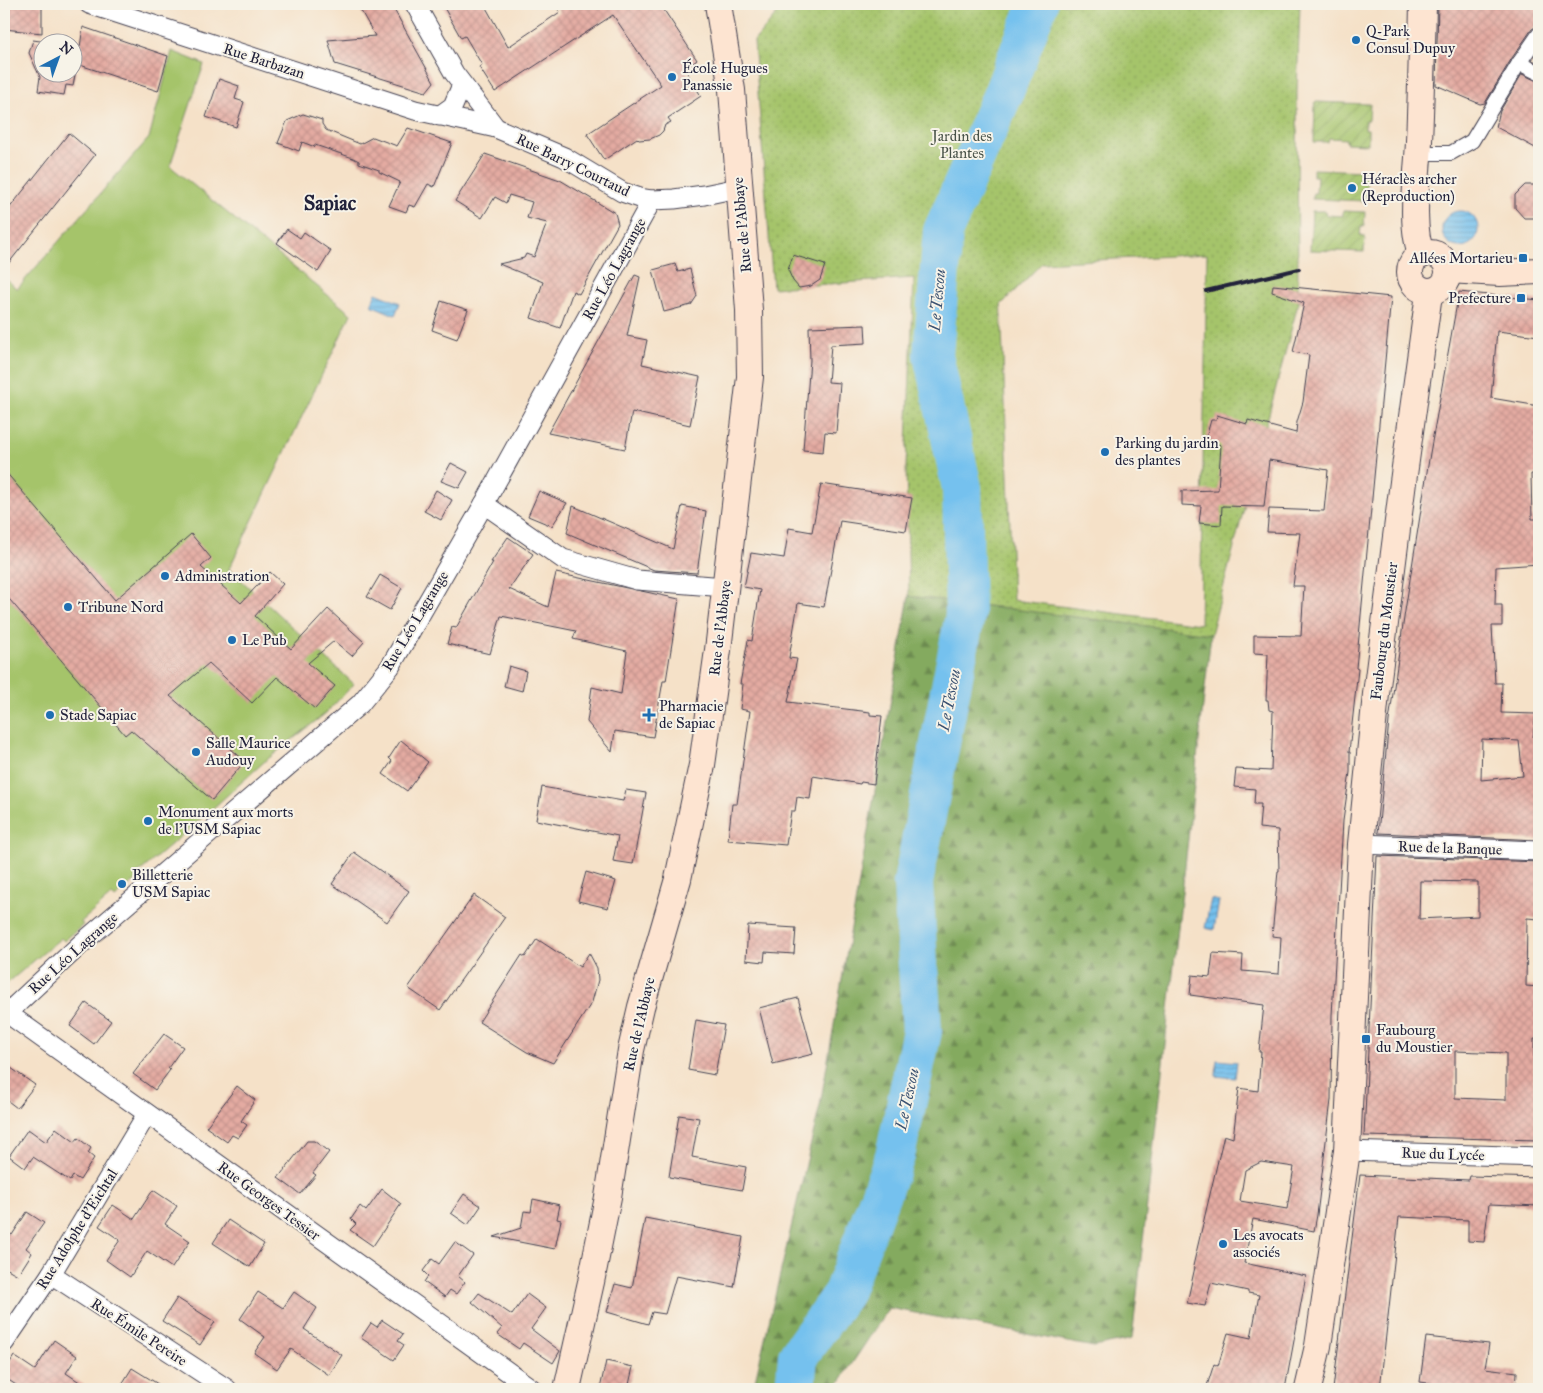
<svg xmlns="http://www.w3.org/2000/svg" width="1543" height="1393" font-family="'IM FELL Great Primer',serif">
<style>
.forest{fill:url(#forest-firs);stroke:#53664d}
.park{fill:url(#park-dots);stroke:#647353;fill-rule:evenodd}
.garden{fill:url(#garden-furrows);stroke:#647353}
.pitch{fill:#a5c46b;stroke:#647353}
.water{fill:url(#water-rules);stroke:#4c7294}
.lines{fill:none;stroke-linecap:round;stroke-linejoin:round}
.river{stroke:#75c1ee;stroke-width:40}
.building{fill:url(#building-cross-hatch);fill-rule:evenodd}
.pedestrian-casing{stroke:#423f50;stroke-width:16}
.minor-casing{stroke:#423f50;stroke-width:21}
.secondary-casing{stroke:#423f50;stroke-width:28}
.pedestrian{stroke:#fff;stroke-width:14}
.minor{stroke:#fff;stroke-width:19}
.secondary{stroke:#fde4d1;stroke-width:26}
.rail{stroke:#22223b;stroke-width:4}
.poi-dot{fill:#1f6fb2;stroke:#f7f3e8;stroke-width:2}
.labels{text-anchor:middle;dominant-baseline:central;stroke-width:4;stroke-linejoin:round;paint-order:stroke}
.poi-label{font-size:15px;fill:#22223b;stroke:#f7f3e8;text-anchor:start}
.street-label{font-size:15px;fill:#22223b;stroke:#f7f3e8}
.park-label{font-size:15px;fill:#495349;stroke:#f7f3e8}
.water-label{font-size:16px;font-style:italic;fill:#3b5271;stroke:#f7f3e8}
.district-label{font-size:20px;font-weight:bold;fill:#22223b;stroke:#f7f3e8}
</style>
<defs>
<pattern id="forest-firs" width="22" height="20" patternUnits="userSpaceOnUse" patternTransform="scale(1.25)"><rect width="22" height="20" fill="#84aa5f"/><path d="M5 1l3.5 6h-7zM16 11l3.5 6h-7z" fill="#6c8a50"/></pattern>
<pattern id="park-dots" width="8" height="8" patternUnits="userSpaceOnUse" patternTransform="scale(1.25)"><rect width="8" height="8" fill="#a5c46b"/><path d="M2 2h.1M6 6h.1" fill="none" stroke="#8ea85e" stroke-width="1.8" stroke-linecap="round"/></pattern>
<pattern id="garden-furrows" width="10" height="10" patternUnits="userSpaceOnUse" patternTransform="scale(1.25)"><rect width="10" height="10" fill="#a5c46b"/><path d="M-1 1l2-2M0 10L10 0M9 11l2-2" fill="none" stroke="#8ea85e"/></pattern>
<pattern id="water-rules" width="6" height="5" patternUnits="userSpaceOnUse" patternTransform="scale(1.25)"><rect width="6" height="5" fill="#75c1ee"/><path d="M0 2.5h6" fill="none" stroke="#609cc2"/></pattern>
<pattern id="building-cross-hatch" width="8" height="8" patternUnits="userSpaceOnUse" patternTransform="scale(1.25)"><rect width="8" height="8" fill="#e4aba2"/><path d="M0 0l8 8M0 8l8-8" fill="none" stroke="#c3938c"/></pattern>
</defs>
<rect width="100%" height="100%" fill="#f7f3e8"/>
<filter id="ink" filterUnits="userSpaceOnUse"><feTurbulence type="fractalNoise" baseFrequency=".02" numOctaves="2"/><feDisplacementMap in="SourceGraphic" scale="10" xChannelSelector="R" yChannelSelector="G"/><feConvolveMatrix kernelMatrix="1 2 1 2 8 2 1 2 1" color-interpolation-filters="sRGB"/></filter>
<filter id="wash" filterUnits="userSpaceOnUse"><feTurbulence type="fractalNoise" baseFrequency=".0096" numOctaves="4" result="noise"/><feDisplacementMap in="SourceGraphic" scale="20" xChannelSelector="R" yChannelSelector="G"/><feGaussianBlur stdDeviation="1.12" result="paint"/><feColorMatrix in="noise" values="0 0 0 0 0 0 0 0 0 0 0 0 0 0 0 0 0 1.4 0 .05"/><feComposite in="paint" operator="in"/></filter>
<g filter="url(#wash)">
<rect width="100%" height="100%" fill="#f5e1c8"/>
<path class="forest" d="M 909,596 L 1211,634 L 1132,1339 L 1094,1347 L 889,1308 L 835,1389 L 753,1389 L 820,1105 Z"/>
<path class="park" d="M 785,4 L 1300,4 L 1297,92 L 1298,304 L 1211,634 L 909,596 L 906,467 L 914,278 L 773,288 L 754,41 ZM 1207,254 L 1200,624 L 1013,600 L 1001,305 L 1042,263 Z"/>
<g class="garden">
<path d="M 1315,102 L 1370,104 L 1369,120 L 1365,120 L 1365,129 L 1368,129 L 1368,144 L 1346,143 L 1346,139 L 1329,138 L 1328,142 L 1314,142 Z"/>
<path d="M 1313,169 L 1367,171 L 1366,201 L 1312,199 L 1313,193 L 1316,193 L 1317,176 L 1313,176 Z"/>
<path d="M 1312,211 L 1325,211 L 1326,215 L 1343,216 L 1343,211 L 1365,212 L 1364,227 L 1361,227 L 1360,235 L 1365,236 L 1364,252 L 1310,250 Z"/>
</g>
<path class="pitch" d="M 172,51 L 204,64 L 170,166 L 351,314 L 229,569 L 354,684 L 326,713 L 264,762 L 211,810 L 135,876 L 137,879 L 115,898 L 112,895 L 81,922 L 83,925 L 64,941 L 61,938 L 4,986 L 4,277 L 17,289 L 149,138 Z"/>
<g class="water">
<circle cx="1460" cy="229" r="18"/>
<path d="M 376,293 L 400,303 L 395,315 L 371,305 Z"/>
<path d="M 1211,899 L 1219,901 L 1214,930 L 1205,928 Z"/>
<path d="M 1217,1060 L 1237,1062 L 1235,1078 L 1216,1076 Z"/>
</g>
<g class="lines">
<path class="river" d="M 795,1389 L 798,1356 L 843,1293 L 895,1156 L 922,1031 L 913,883 L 965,615 L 962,488 L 933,355 L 943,231 L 1003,94 L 1038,4"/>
</g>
<g id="blocks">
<g class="building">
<path d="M 4,4 L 42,4 L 42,33 L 4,29 Z"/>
<path d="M 357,4 L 391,4 L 434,82 L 426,92 L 335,64 L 328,40 L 375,36 Z"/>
<path d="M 442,4 L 484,4 L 508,47 L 560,12 L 554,4 L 660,4 L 697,60 L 685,69 L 701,96 L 668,118 L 671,122 L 665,125 L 663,131 L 659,135 L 650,139 L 639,140 L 637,138 L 604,160 L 587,134 L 661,85 L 613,15 L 495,92 L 479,67 L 482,65 L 465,36 L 461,38 Z"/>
<path d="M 1438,4 L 1539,4 L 1539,25 L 1532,29 L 1512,58 L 1485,103 L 1480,104 L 1436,85 Z"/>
<path d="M 83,27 L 168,56 L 158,91 L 77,64 L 73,86 L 66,85 L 64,95 L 38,91 L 40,77 L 29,53 L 33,40 L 47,42 L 42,42 L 42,72 L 72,72 L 72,46 L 80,47 Z"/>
<path d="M 1539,49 L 1539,63 L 1532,60 Z"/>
<path d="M 1522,74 L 1539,82 L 1539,150 L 1496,127 L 1500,111 Z"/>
<path d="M 219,79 L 239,86 L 235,99 L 244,102 L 236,127 L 206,117 Z"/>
<path d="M 303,114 L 322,120 L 322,124 L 326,130 L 360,144 L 373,137 L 397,146 L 408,128 L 452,143 L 434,187 L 428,184 L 415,207 L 409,205 L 406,212 L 389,206 L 400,182 L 379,172 L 379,170 L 359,163 L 359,161 L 353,158 L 315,145 L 315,147 L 302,142 L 299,151 L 278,143 L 287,121 Z"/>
<path d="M 69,133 L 95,155 L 4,269 L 4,215 Z"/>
<path d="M 485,154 L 560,180 L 615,213 L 618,224 L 579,294 L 573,291 L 560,328 L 531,318 L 543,282 L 499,264 L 524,258 L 526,254 L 534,257 L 547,223 L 527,218 L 532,202 L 509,195 L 506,203 L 495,197 L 482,218 L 455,201 Z"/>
<path d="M 1525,185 L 1539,185 L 1539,218 L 1524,218 L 1515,208 L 1515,195 Z"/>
<path d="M 287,229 L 300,238 L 304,232 L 331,251 L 318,272 L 277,243 Z"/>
<path d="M 793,255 L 825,265 L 820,280 L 811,286 L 799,288 L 793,281 L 788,270 Z"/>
<path d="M 675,264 L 678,272 L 690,269 L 697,296 L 691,305 L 664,312 L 653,270 Z"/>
<path d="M 635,275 L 640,277 L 627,336 L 647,340 L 642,364 L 700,377 L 690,425 L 632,412 L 625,449 L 548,433 Z"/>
<path d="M 1273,285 L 1391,297 L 1356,668 L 1358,669 L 1349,752 L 1350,752 L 1350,772 L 1343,821 L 1332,1015 L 1331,1100 L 1317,1215 L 1314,1231 L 1253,1219 L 1244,1263 L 1306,1276 L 1285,1389 L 1206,1389 L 1214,1364 L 1218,1366 L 1228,1333 L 1251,1338 L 1259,1295 L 1248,1293 L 1248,1291 L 1211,1283 L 1205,1306 L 1187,1303 L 1195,1267 L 1193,1266 L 1224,1135 L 1233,1138 L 1239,1088 L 1258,1091 L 1261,1052 L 1259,1052 L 1264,1005 L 1190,995 L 1192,975 L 1210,977 L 1213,953 L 1243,955 L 1242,971 L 1279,974 L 1281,937 L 1272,936 L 1278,871 L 1279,871 L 1278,830 L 1259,828 L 1261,804 L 1254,804 L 1255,789 L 1234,787 L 1236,769 L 1271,771 L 1273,711 L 1269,710 L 1268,700 L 1266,700 L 1268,654 L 1254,653 L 1254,635 L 1301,636 L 1304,586 L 1293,586 L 1300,533 L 1267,532 L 1269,509 L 1324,511 L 1328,470 L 1269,460 L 1264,507 L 1222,506 L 1221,525 L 1199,523 L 1201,506 L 1182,505 L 1182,491 L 1218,490 L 1221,445 L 1205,441 L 1211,420 L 1216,420 L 1217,415 L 1247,424 L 1248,420 L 1296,433 L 1297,422 L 1303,402 L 1309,355 L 1293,352 L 1304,303 L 1272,292 ZM 1261,1162 L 1294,1167 L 1287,1209 L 1240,1201 L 1245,1170 Z"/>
<path d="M 1459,292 L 1539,300 L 1539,336 L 1497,331 L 1491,398 L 1539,406 L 1539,474 L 1531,474 L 1532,519 L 1539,519 L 1539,564 L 1496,567 L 1495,605 L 1502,605 L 1502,626 L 1492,626 L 1495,683 L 1502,683 L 1501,713 L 1536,714 L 1533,737 L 1539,738 L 1539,840 L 1378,833 L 1389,721 L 1405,611 L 1430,453 ZM 1482,739 L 1519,741 L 1523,776 L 1481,780 Z"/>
<path d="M 441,301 L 468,310 L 457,339 L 432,330 Z"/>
<path d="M 865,325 L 866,343 L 831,345 L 828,382 L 840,383 L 836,433 L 825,432 L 823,452 L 803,450 L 810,360 L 809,327 Z"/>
<path d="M 451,463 L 468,472 L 459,488 L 441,481 Z"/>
<path d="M 4,470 L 115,600 L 191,534 L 211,558 L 201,567 L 241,603 L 270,572 L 283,584 L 255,616 L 291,649 L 328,609 L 364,642 L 352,656 L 334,641 L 308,663 L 335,686 L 315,709 L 277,677 L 252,703 L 209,663 L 170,696 L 245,761 L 212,800 L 131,730 L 125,735 L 4,593 Z"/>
<path d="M 821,484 L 912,498 L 906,531 L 840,521 L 824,607 L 798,603 L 789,658 L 797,659 L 788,702 L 870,712 L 870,715 L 882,716 L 874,784 L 861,782 L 860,784 L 813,776 L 810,799 L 797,797 L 795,811 L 791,811 L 786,845 L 728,840 L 732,804 L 737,804 L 750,711 L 740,709 L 743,684 L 740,684 L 748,640 L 752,641 L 760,590 L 744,587 L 751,553 L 784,558 L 789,528 L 812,532 Z"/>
<path d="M 436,490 L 452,500 L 441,520 L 424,511 Z"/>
<path d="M 539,491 L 567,503 L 552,526 L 528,516 Z"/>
<path d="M 573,506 L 673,549 L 682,506 L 706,511 L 697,573 L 654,570 L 567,533 Z"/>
<path d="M 508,537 L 533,554 L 509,589 L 548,607 L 556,573 L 679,599 L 666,681 L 663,681 L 653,737 L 615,731 L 612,752 L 587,722 L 592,687 L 621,694 L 627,651 L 573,639 L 576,631 L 501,616 L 490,654 L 447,644 L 452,627 L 456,628 L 493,562 L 491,562 Z"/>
<path d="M 380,575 L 402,588 L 390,610 L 367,597 Z"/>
<path d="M 509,666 L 526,671 L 522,691 L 504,686 Z"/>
<path d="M 401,740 L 428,762 L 407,791 L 383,774 L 392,761 L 389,758 Z"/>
<path d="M 542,787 L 623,801 L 626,790 L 646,793 L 633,864 L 613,861 L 618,836 L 536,820 Z"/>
<path d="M 354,852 L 409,891 L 387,922 L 332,884 Z"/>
<path d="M 1377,856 L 1539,862 L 1539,919 L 1527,918 L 1526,986 L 1539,987 L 1539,1026 L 1538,1026 L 1538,1039 L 1534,1039 L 1534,1087 L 1539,1087 L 1539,1140 L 1364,1136 ZM 1420,881 L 1478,882 L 1478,916 L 1419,919 ZM 1455,1051 L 1506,1053 L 1506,1100 L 1455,1098 Z"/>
<path d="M 586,872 L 616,881 L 608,908 L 578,901 Z"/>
<path d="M 474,895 L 505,917 L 440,1010 L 408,988 Z"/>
<path d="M 748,925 L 796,928 L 794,954 L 765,952 L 764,962 L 746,960 Z"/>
<path d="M 537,939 L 580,967 L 589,953 L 597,968 L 598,980 L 592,1002 L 553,1063 L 527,1052 L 479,1022 L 522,955 L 525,957 Z"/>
<path d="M 798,998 L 813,1054 L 773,1064 L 759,1008 Z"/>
<path d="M 86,1003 L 111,1021 L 94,1044 L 70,1026 Z"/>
<path d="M 696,1020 L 724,1025 L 715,1075 L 688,1070 Z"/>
<path d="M 164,1034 L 183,1047 L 168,1068 L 170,1070 L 155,1090 L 133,1074 Z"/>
<path d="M 4,1063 L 35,1085 L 17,1108 L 4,1098 Z"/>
<path d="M 237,1086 L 255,1100 L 241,1121 L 247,1125 L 238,1138 L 232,1135 L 227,1142 L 206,1127 Z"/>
<path d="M 679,1115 L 699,1118 L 692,1157 L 746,1167 L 742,1190 L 669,1177 Z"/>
<path d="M 56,1128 L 75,1142 L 78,1138 L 91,1148 L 88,1153 L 94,1158 L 80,1180 L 73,1176 L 70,1181 L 33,1157 L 25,1168 L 9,1156 L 28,1129 L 46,1142 Z"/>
<path d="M 307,1141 L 314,1141 L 329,1152 L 313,1173 L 316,1175 L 300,1194 L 278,1178 Z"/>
<path d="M 1360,1175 L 1469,1180 L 1470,1176 L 1539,1178 L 1539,1206 L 1489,1204 L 1484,1242 L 1468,1241 L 1468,1220 L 1399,1217 L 1380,1389 L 1333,1389 Z"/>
<path d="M 382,1189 L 401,1204 L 373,1246 L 350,1230 L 356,1224 L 351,1219 L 360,1206 L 366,1211 Z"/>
<path d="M 153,1190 L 177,1206 L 165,1224 L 190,1241 L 172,1268 L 147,1251 L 130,1277 L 106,1260 L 120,1240 L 99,1226 L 113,1205 L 134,1219 Z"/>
<path d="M 464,1194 L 481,1206 L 468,1225 L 451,1213 Z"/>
<path d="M 533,1199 L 560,1205 L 557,1219 L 561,1220 L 555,1249 L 494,1237 L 521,1228 L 524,1211 L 531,1212 Z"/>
<path d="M 27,1212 L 44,1223 L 26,1248 L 32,1253 L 18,1275 L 4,1267 L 4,1230 L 12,1235 Z"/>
<path d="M 645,1218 L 743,1237 L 734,1287 L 676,1276 L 665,1314 L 652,1312 L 648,1324 L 607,1312 L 615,1284 L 632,1288 Z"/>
<path d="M 228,1220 L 264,1244 L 250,1267 L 213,1243 Z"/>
<path d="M 455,1242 L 473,1255 L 458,1276 L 465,1282 L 456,1294 L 450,1290 L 445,1297 L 424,1282 L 428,1276 L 423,1271 L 432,1259 L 439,1264 Z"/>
<path d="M 258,1292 L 283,1308 L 294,1292 L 317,1308 L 304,1329 L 342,1355 L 329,1375 L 291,1349 L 277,1369 L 254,1353 L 265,1337 L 240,1319 Z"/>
<path d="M 479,1293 L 512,1315 L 527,1294 L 546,1308 L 531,1329 L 560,1351 L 553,1363 L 523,1343 L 519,1349 L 497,1334 L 502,1328 L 472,1302 Z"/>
<path d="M 177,1298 L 215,1322 L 200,1345 L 162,1321 Z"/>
<path d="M 382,1320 L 403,1334 L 398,1341 L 404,1345 L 394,1360 L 361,1338 L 371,1323 L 377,1327 Z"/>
<path d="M 1426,1337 L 1489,1344 L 1485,1368 L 1517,1372 L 1516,1389 L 1476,1389 L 1420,1382 Z"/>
<path d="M 54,1340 L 77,1356 L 66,1373 L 90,1389 L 22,1389 L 4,1377 L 4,1372 L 14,1356 L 35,1370 Z"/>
<path d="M 606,1361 L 633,1367 L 628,1389 L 600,1389 Z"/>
<path d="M 132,1368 L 166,1389 L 119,1389 Z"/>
</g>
</g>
</g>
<g filter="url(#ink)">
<use href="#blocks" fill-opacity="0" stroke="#423f50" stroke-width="1"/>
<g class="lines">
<g class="pedestrian-casing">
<g id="pedestrian">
<path d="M 1519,63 L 1539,73"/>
<path d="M 1419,153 L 1451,153 L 1472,141 L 1519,63 L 1539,34"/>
</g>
</g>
<g class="minor-casing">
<g id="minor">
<path d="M 89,4 L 415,110 L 496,128"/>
<path d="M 415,4 L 454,73 L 496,128 L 564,157 L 622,192 L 640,198 L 652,200 L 674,199 L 704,195 L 738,188"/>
<path d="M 439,116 L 453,106 L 462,85"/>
<path d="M 484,504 L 563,559 L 637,580 L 725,587"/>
<path d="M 1361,844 L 1539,851"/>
<path d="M 7,1013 L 532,1389"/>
<path d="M 4,1016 L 82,943 L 360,704 L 390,667 L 484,504 L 652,200"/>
<path d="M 1347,1151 L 1539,1157"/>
<path d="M 51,1274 L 227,1389"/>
<path d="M 4,1343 L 51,1274 L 147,1114"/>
</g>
</g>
<g class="secondary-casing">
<g id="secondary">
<circle cx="1429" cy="272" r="19"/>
<path d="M 1422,255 C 1409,227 1418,172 1419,141 C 1421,95 1422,50 1423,4"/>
<path d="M 1448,270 L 1500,273 L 1539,271"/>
<path d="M 567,1389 L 591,1282 L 608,1197 L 631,1050 L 641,1007 L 678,879 L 702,765 L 718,650 L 750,377 L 749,310 L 732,90 L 718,4"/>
<path d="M 1308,1389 L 1318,1346 L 1347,1151 L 1361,844 L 1376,694 L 1403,482 L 1428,301 L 1431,291"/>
</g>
</g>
<use href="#pedestrian" class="pedestrian"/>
<use href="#minor" class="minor"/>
<use href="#secondary" class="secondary"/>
<path class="rail" d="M 1206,291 L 1299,269"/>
</g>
</g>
<g class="poi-dot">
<circle cx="1356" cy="40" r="5"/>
<circle cx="672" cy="77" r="5"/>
<circle cx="1352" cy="188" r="5"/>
<rect x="1518" y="253" width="10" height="10" rx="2.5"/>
<rect x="1516" y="293" width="10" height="10" rx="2.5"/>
<circle cx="1105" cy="452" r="5"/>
<circle cx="165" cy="576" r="5"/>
<circle cx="68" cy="607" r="5"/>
<circle cx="232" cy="640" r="5"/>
<circle cx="50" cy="715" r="5"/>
<path d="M646.5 707.5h5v5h5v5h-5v5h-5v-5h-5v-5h5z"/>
<circle cx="196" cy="752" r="5"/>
<circle cx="148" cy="821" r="5"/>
<circle cx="122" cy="884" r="5"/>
<rect x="1361" y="1034" width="10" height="10" rx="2.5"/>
<circle cx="1223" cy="1244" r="5"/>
</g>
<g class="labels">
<g class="poi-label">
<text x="1366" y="31">Q-Park<tspan x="1366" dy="17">Consul Dupuy</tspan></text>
<text x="682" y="68">École Hugues<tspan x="682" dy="17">Panassie</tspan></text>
<text x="1362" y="179">Héraclès archer<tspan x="1362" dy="17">(Reproduction)</tspan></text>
<text x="1513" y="258" text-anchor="end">Allées Mortarieu</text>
<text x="1511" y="298" text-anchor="end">Prefecture</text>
<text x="1115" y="443">Parking du jardin<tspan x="1115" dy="17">des plantes</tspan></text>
<text x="175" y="576">Administration</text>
<text x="78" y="607">Tribune Nord</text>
<text x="242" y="640">Le Pub</text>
<text x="659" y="706">Pharmacie<tspan x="659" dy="17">de Sapiac</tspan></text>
<text x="60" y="715">Stade Sapiac</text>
<text x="206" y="743">Salle Maurice<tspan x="206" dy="17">Audouy</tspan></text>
<text x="158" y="812">Monument aux morts<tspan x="158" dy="17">de l'USM Sapiac</tspan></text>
<text x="132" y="875">Billetterie<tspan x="132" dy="17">USM Sapiac</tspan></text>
<text x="1376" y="1030">Faubourg<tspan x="1376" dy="17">du Moustier</tspan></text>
<text x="1233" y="1235">Les avocats<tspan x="1233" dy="17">associés</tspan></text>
</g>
<g class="street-label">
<text transform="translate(264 61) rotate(18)">Rue Barbazan</text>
<text transform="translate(573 165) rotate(26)">Rue Barry Courtaud</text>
<text transform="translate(742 225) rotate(-95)">Rue de l'Abbaye</text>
<text transform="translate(614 269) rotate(-61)">Rue Léo Lagrange</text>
<text transform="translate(415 621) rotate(-59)">Rue Léo Lagrange</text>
<text transform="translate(720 628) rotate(-83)">Rue de l'Abbaye</text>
<text transform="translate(1384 631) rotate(-83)">Faubourg du Moustier</text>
<text transform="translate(1450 848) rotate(2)">Rue de la Banque</text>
<text transform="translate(73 953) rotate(-42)">Rue Léo Lagrange</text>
<text transform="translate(639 1024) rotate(-77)">Rue de l'Abbaye</text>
<text transform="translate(1443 1154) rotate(2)">Rue du Lycée</text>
<text transform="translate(269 1201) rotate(36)">Rue Georges Tessier</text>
<text transform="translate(77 1229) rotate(-58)">Rue Adolphe d'Eichtal</text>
<text transform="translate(139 1332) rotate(33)">Rue Émile Pereire</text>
</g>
<g class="park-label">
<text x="962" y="136">Jardin des<tspan x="962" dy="17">Plantes</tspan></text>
</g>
<g class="water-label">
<text transform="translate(937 300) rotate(-85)">Le Tescou</text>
<text transform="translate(949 700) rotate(-79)">Le Tescou</text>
<text transform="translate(907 1099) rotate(-78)">Le Tescou</text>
</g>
<g class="district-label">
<text x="330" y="203">Sapiac</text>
</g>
</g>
<rect width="1543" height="1393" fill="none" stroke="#f7f3e8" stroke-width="20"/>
<g transform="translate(58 58) rotate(41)"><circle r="24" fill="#f7f3e8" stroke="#a29fa3"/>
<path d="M0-4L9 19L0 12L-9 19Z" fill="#1f6fb2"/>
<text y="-8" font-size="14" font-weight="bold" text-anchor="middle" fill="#22223b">N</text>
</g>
</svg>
